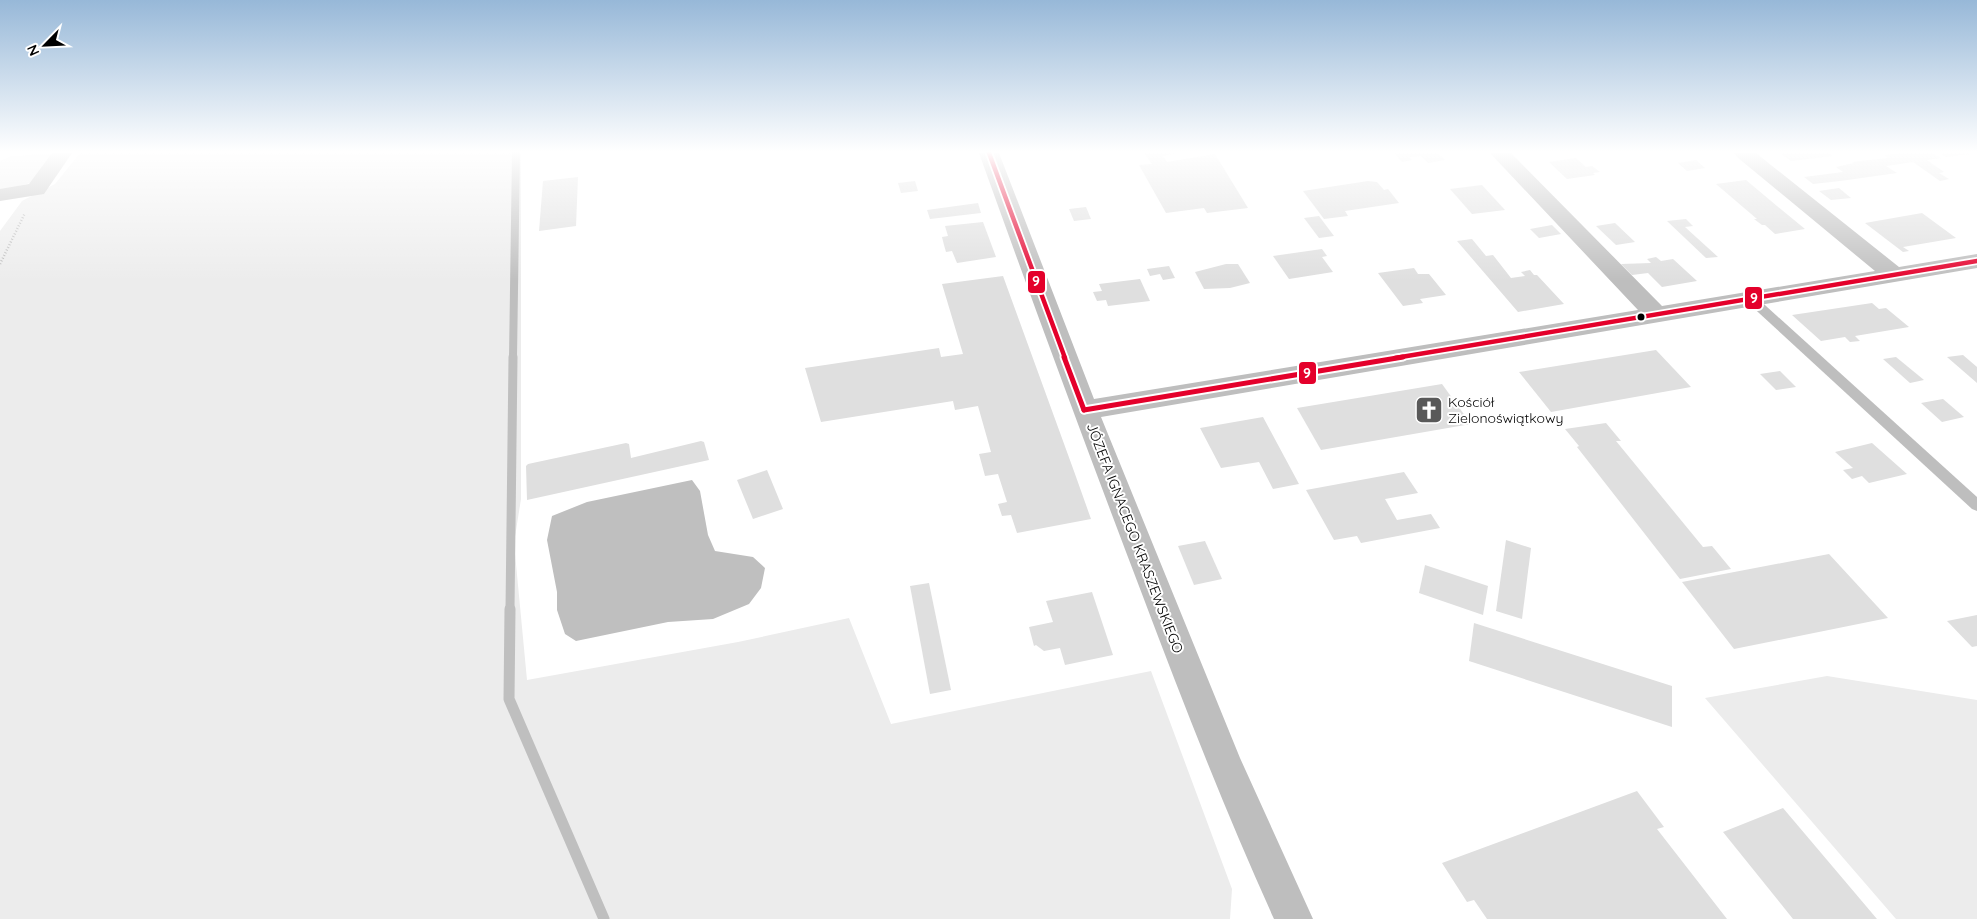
<svg xmlns="http://www.w3.org/2000/svg" width="1977" height="919" font-family="Quicksand,sans-serif">
<style>
.green{fill:#ececec}
.water{fill:#bfbfbf}
.lines{fill:none;stroke-linecap:round;stroke-linejoin:round}
.stream-far2{stroke:#bfbfbf;stroke-width:8}
.stream-far1{stroke:#bfbfbf;stroke-width:9}
.stream{stroke:#bfbfbf;stroke-width:11}
.building{fill:#dfdfdf}
.path{stroke:#b9b9b9;stroke-width:2.5;stroke-dasharray:1 2;stroke-linecap:butt}
.lane{fill:#bebebe;fill-rule:evenodd}
.street{fill:#bebebe;fill-rule:evenodd}
.bus-1-far1-casing{stroke:#fff;stroke-width:8}
.bus-1-casing{stroke:#fff;stroke-width:9}
.bus-1-far1{stroke:#e4002b;stroke-width:4.5}
.bus-1{stroke:#e4002b;stroke-width:5}
.bus-dot{fill:#000;stroke:#fff;stroke-width:2}
.labels{text-anchor:middle;dominant-baseline:central;stroke-width:4;stroke-linejoin:round;paint-order:stroke}
.poi-label{font-size:14px;fill:#000;stroke:#fff;text-anchor:start}
.street-label{font-size:14px;fill:#000;stroke:#fff}
.line-badge{stroke:#fff;stroke-width:2}
.badge-label{font-size:14px;text-anchor:middle;font-weight:bold;fill:#fff}
</style>
<rect width="100%" height="100%" fill="#fff"/>
<g class="green">
<path d="M 57,153 L 34,182 L 0,191 L 0,161 L 11,156 Z"/>
<path d="M 80,153 L 521,153 L 521,499 L 514,543 L 527,680 L 738,642 L 849,618 L 891,724 L 1151,671 L 1232,889 L 1230,919 L 0,919 L 0,231 L 22,201 L 55,184 Z"/>
<path d="M 1827,676 L 1977,700 L 1977,919 L 1896,919 L 1705,698 Z"/>
</g>
<path class="water" d="M 692,480 L 700,491 L 708,535 L 715,551 L 753,557 L 765,568 L 761,588 L 749,604 L 713,619 L 668,622 L 576,641 L 565,634 L 557,610 L 557,592 L 547,540 L 552,516 L 587,502 Z"/>
<g class="lines">
<path class="stream-far2" d="M 513,358 L 516,153"/>
<path class="stream-far1" d="M 510,610 L 513,357"/>
<path class="stream" d="M 510,609 L 509,699 L 604,919"/>
</g>
<g class="building">
<path d="M 1144,153 L 1178,153 L 1163,156 L 1167,162 L 1215,154 L 1248,208 L 1207,213 L 1204,208 L 1166,213 L 1139,165 L 1152,164 Z"/>
<path d="M 1394,153 L 1438,153 L 1445,160 L 1428,163 L 1421,156 L 1409,157 L 1412,160 L 1402,162 Z"/>
<path d="M 1780,153 L 1828,153 L 1833,156 L 1791,161 Z"/>
<path d="M 1898,153 L 1932,153 L 1941,158 L 1927,160 L 1944,172 L 1939,173 L 1949,179 L 1940,181 L 1913,162 L 1886,166 L 1897,173 L 1840,181 L 1813,184 L 1804,177 L 1843,172 L 1836,167 L 1854,163 L 1852,162 L 1888,158 L 1885,155 L 1900,153 Z"/>
<path d="M 1939,153 L 1970,153 L 1970,154 L 1946,157 Z"/>
<path d="M 1576,158 L 1586,167 L 1592,166 L 1600,172 L 1593,173 L 1595,175 L 1567,179 L 1549,162 Z"/>
<path d="M 1696,160 L 1705,168 L 1687,171 L 1678,163 Z"/>
<path d="M 578,177 L 576,226 L 539,231 L 543,181 Z"/>
<path d="M 1746,180 L 1777,206 L 1805,229 L 1775,234 L 1765,225 L 1762,225 L 1754,219 L 1757,219 L 1716,184 Z"/>
<path d="M 915,181 L 918,191 L 901,193 L 898,183 Z"/>
<path d="M 1368,181 L 1377,182 L 1384,190 L 1388,189 L 1399,203 L 1345,211 L 1348,216 L 1324,219 L 1303,191 Z"/>
<path d="M 1482,185 L 1505,210 L 1472,214 L 1450,189 Z"/>
<path d="M 1839,188 L 1851,198 L 1831,200 L 1819,191 Z"/>
<path d="M 978,203 L 981,213 L 930,219 L 927,210 Z"/>
<path d="M 1086,207 L 1091,219 L 1074,221 L 1069,209 Z"/>
<path d="M 1922,213 L 1956,238 L 1903,247 L 1909,251 L 1903,252 L 1865,223 Z"/>
<path d="M 1319,216 L 1334,236 L 1319,238 L 1304,218 Z"/>
<path d="M 1686,219 L 1693,226 L 1685,227 L 1718,257 L 1706,258 L 1667,221 Z"/>
<path d="M 983,222 L 996,257 L 957,263 L 952,251 L 946,252 L 944,245 L 942,237 L 948,236 L 945,226 Z"/>
<path d="M 1615,223 L 1635,242 L 1616,245 L 1596,226 Z"/>
<path d="M 1552,225 L 1561,234 L 1539,238 L 1530,229 Z"/>
<path d="M 1472,239 L 1486,256 L 1493,255 L 1511,278 L 1525,276 L 1521,272 L 1530,270 L 1534,275 L 1537,275 L 1564,304 L 1518,312 L 1457,241 Z"/>
<path d="M 1322,249 L 1327,256 L 1322,257 L 1333,272 L 1289,279 L 1273,256 Z"/>
<path d="M 1656,257 L 1661,261 L 1673,259 L 1697,281 L 1662,287 L 1648,273 L 1632,275 L 1621,264 L 1651,263 L 1647,259 Z"/>
<path d="M 1226,264 L 1238,264 L 1250,283 L 1230,288 L 1204,289 L 1195,272 Z"/>
<path d="M 1169,266 L 1175,278 L 1163,280 L 1160,274 L 1150,276 L 1147,269 Z"/>
<path d="M 1414,268 L 1418,274 L 1429,274 L 1446,295 L 1420,299 L 1423,303 L 1403,306 L 1378,273 Z"/>
<path d="M 1003,276 L 1075,474 L 1091,519 L 1017,533 L 1011,515 L 1002,516 L 998,504 L 1007,502 L 998,474 L 985,476 L 979,454 L 991,452 L 978,406 L 955,410 L 953,401 L 821,422 L 805,368 L 939,348 L 941,357 L 963,354 L 942,284 Z"/>
<path d="M 1140,279 L 1150,301 L 1108,306 L 1106,300 L 1097,301 L 1093,292 L 1102,291 L 1099,284 Z"/>
<path d="M 1872,303 L 1879,309 L 1886,308 L 1909,327 L 1855,336 L 1860,341 L 1850,342 L 1845,337 L 1821,341 L 1792,315 Z"/>
<path d="M 1656,350 L 1691,387 L 1551,412 L 1519,372 Z"/>
<path d="M 1963,355 L 1977,367 L 1977,383 L 1947,357 Z"/>
<path d="M 1896,357 L 1924,380 L 1910,383 L 1883,359 Z"/>
<path d="M 1780,371 L 1796,387 L 1776,390 L 1760,374 Z"/>
<path d="M 1442,384 L 1471,424 L 1321,450 L 1297,408 Z"/>
<path d="M 1943,399 L 1964,417 L 1942,422 L 1921,403 Z"/>
<path d="M 1263,417 L 1299,484 L 1273,489 L 1259,462 L 1221,468 L 1200,428 Z"/>
<path d="M 1606,423 L 1621,441 L 1616,441 L 1703,547 L 1712,546 L 1731,569 L 1680,579 L 1577,447 L 1579,446 L 1565,429 Z"/>
<path d="M 701,441 L 704,442 L 709,460 L 527,500 L 526,466 L 528,464 L 626,443 L 629,444 L 631,458 Z"/>
<path d="M 1872,443 L 1907,474 L 1869,483 L 1862,476 L 1852,479 L 1843,470 L 1853,468 L 1835,452 Z"/>
<path d="M 767,470 L 783,509 L 753,519 L 737,480 Z"/>
<path d="M 1404,472 L 1418,493 L 1385,499 L 1397,520 L 1431,514 L 1440,528 L 1361,543 L 1357,536 L 1334,540 L 1306,490 Z"/>
<path d="M 1506,540 L 1531,548 L 1522,619 L 1496,611 Z"/>
<path d="M 1205,541 L 1222,579 L 1194,585 L 1178,546 Z"/>
<path d="M 1829,554 L 1888,618 L 1734,649 L 1682,582 Z"/>
<path d="M 1425,565 L 1488,586 L 1483,615 L 1419,593 Z"/>
<path d="M 929,583 L 951,690 L 930,694 L 910,586 Z"/>
<path d="M 1092,592 L 1113,655 L 1065,665 L 1060,648 L 1044,651 L 1036,645 L 1034,646 L 1029,627 L 1053,622 L 1046,601 Z"/>
<path d="M 1977,615 L 1977,646 L 1972,647 L 1947,621 Z"/>
<path d="M 1474,623 L 1672,686 L 1672,727 L 1469,661 Z"/>
<path d="M 1637,791 L 1664,827 L 1657,829 L 1727,919 L 1487,919 L 1474,900 L 1467,902 L 1442,863 Z"/>
<path d="M 1783,808 L 1877,919 L 1793,919 L 1723,832 Z"/>
</g>
<g class="lines">
<path class="path" d="M 0,264 L 25,213"/>
<path class="lane" d="M 1751,295 L 1755,296 L 1977,497 L 1977,511 L 1972,509 L 1747,302 L 1745,299 L 1747,296 Z"/>
<g class="street">
<path d="M 52,153 L 72,153 L 44,194 L 0,201 L 0,189 L 29,184 Z"/>
<path d="M 979,153 L 999,153 L 1094,399 L 1638,310 L 1490,153 L 1511,153 L 1662,306 L 1875,271 L 1737,157 L 1734,153 L 1756,153 L 1899,267 L 1977,254 L 1977,268 L 1101,417 L 1240,758 L 1313,919 L 1274,919 C 1226,813 1183,703 1142,594 C 1086,447 1032,301 979,153 Z"/>
</g>
<g class="bus-1-far1-casing">
<g id="bus-1-far1">
<path d="M 989,153 L 1065,358"/>
<path d="M 1395,358 L 1977,261"/>
</g>
</g>
<g class="bus-1-casing">
<g id="bus-1">
<path d="M 1064,357 L 1084,410"/>
<path d="M 1084,410 L 1403,357"/>
</g>
</g>
<use href="#bus-1-far1" class="bus-1-far1"/>
<use href="#bus-1" class="bus-1"/>
</g>
<linearGradient id="sky" x2="0" y2="1"><stop stop-color="#97b8d8"/><stop offset="0.54" stop-color="#fff"/><stop offset="1" stop-color="#fff" stop-opacity="0"/></linearGradient>
<rect width="1977" height="281" fill="url(#sky)"/>
<defs>
<g id="church-square" transform="scale(1.4375)"><rect x="-9" y="-9" width="18" height="18" rx="4" fill="#595959" stroke="#fff"/><path d="M-1.2-6h2.4v3.5h3.3v2.4h-3.3V6h-2.4V-.1h-3.3v-2.4h3.3Z" fill="#fff"/></g>
</defs>
<g fill-rule="evenodd">
<use href="#church-square" x="1429" y="410"/>
</g>
<circle class="bus-dot" cx="1641" cy="317" r="4.5"/>
<g class="labels">
<g class="poi-label">
<text x="1448" y="402">Kościół<tspan x="1448" dy="16">Zielonoświątkowy</tspan></text>
</g>
<g class="street-label">
<text transform="translate(1135 538) rotate(69)">JÓZEFA IGNACEGO KRASZEWSKIEGO</text>
</g>
</g>
<g class="line-badge">
<rect x="1027" y="270" width="19" height="24" rx="5" fill="#e4002b"/>
<rect x="1744" y="286" width="19" height="24" rx="5" fill="#e4002b"/>
<rect x="1298" y="361" width="19" height="24" rx="5" fill="#e4002b"/>
</g>
<g class="badge-label">
<text x="1036" y="286">9</text>
<text x="1754" y="303">9</text>
<text x="1307" y="378">9</text>
</g>
<g transform="translate(45 45) rotate(246)" stroke="#ffffff" stroke-width="4" paint-order="stroke">
<path d="M0-4L9 19L0 12L-9 19Z" fill="#000000"/>
<text y="-8" font-size="14" font-weight="bold" text-anchor="middle" fill="#000000">N</text>
</g>
</svg>
